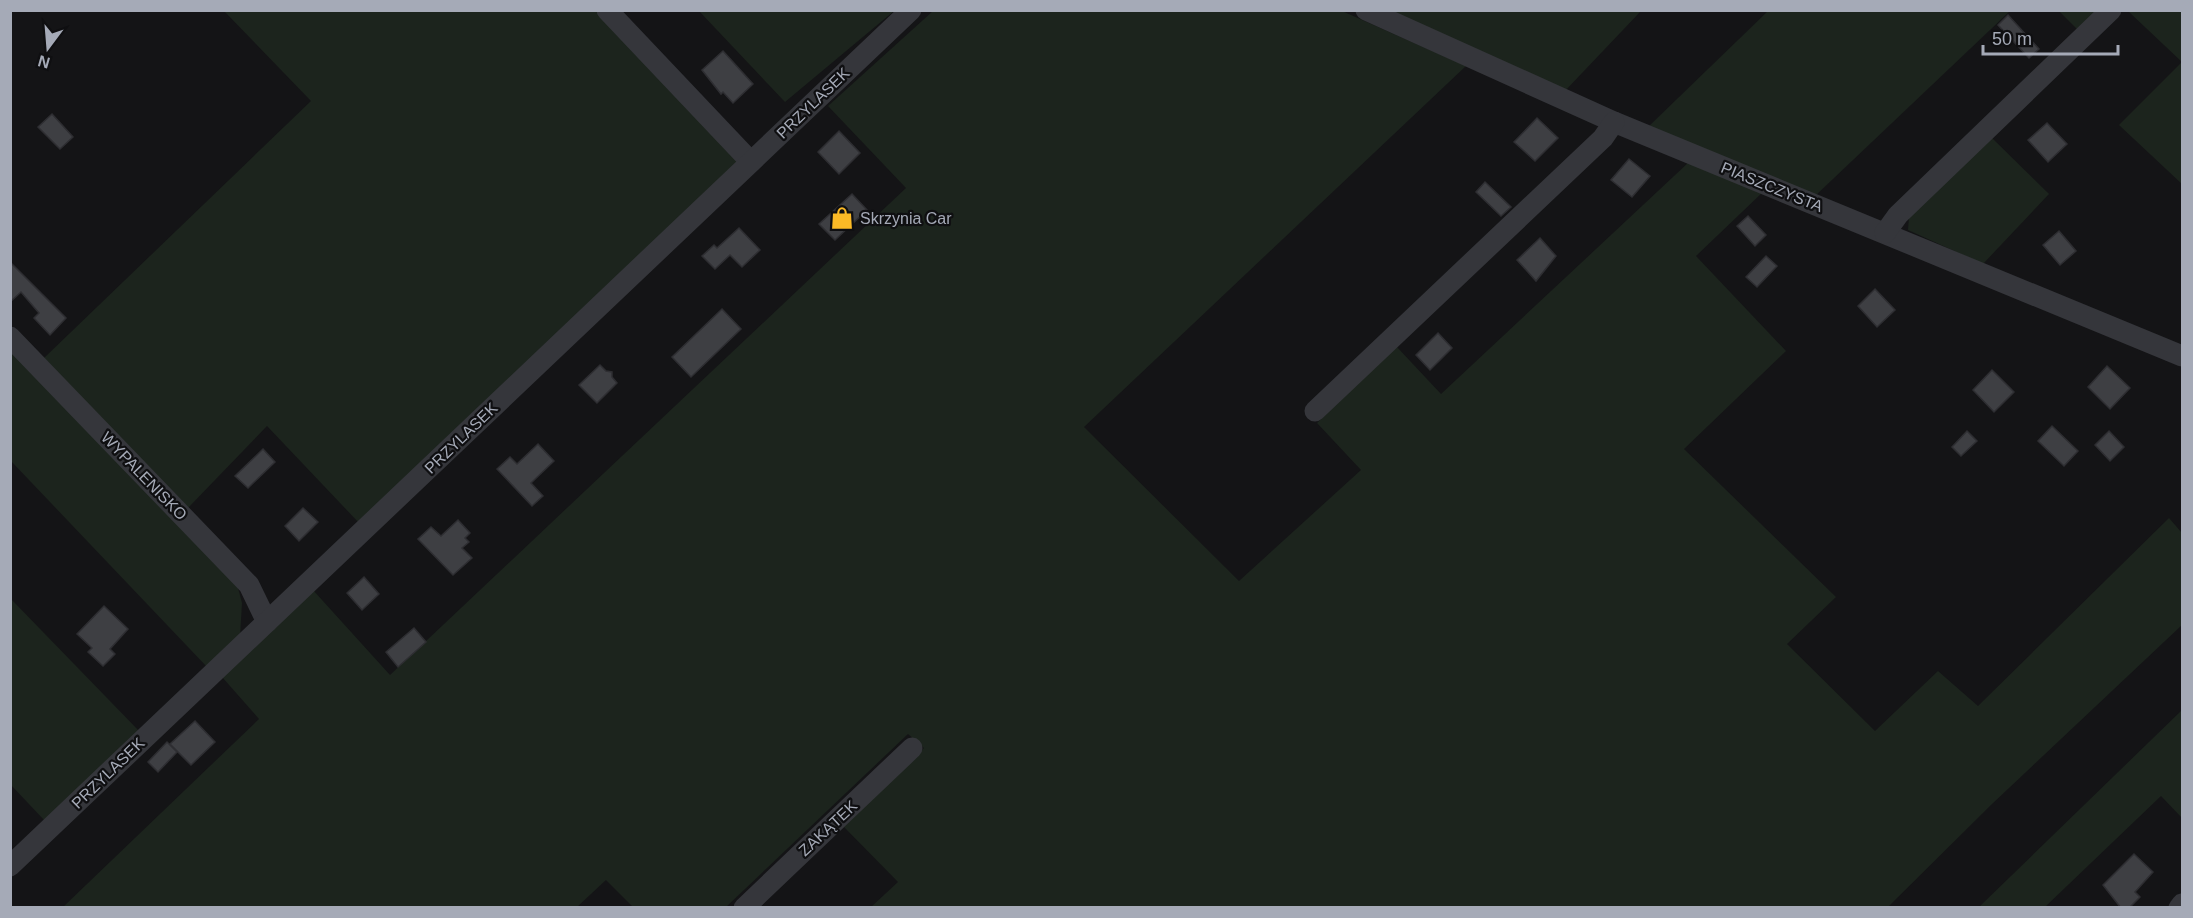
<svg xmlns="http://www.w3.org/2000/svg" width="2193" height="918" font-family="Arial,sans-serif">
<style>
.green{fill:#1c241d}
.building{fill:#3e3f43;stroke:#2e2e32;stroke-width:1.5}
.lines{fill:none;stroke-linecap:round;stroke-linejoin:round}
.minor{stroke:#35363b;stroke-width:21}
.labels{text-anchor:middle;dominant-baseline:central;stroke-width:4.5;stroke-linejoin:round;paint-order:stroke}
.street-label{font-size:16px;fill:#a5aab7;stroke:#0f0f11}
.poi-label{font-size:16px;fill:#a5aab7;stroke:#0f0f11;text-anchor:start}
</style>
<rect width="100%" height="100%" fill="#141416"/>
<g class="green">
<path d="M 224,11 L 598,11 L 742,163 L 360,524 L 267,426 L 188,508 L 44,358 L 311,101 Z"/>
<path d="M 699,11 L 894,11 L 785,102 Z"/>
<path d="M 933,11 L 1342,11 L 1466,66 L 1084,427 L 1239,581 L 1361,470 L 1317,423 L 1396,346 L 1441,394 L 1689,162 L 1764,191 L 1696,256 L 1786,351 L 1684,449 L 1836,597 L 1787,644 L 1875,731 L 1938,671 L 1978,706 L 2169,518 L 2182,533 L 2182,625 L 1992,804 L 1888,907 L 871,907 L 898,882 L 844,827 L 924,748 L 908,734 L 726,907 L 633,907 L 606,880 L 577,907 L 62,908 L 259,719 L 222,677 L 313,590 L 390,675 L 906,188 L 828,106 Z"/>
<path d="M 1379,11 L 1641,11 L 1564,92 Z"/>
<path d="M 1768,11 L 2010,11 L 1814,197 L 1647,128 Z"/>
<path d="M 2059,11 L 2097,11 L 2077,29 Z"/>
<path d="M 2128,11 L 2182,11 L 2182,184 L 2119,125 L 2182,62 Z"/>
<path d="M 1991,137 L 2049,194 L 1983,264 L 1908,230 L 1909,217 Z"/>
<path d="M 10,347 L 237,584 L 242,603 L 240,637 L 208,668 L 11,461 Z"/>
<path d="M 10,598 L 140,732 L 45,821 L 11,785 Z"/>
<path d="M 2182,710 L 2182,818 L 2161,796 L 2045,907 L 1979,907 Z"/>
</g>
<g class="building">
<path d="M 2008,15 L 2039,49 L 2029,58 L 1998,25 Z"/>
<path d="M 723,51 L 753,84 L 733,103 L 723,92 L 721,94 L 702,70 Z"/>
<path d="M 52,114 L 73,137 L 60,149 L 38,127 Z"/>
<path d="M 1537,118 L 1558,138 L 1535,161 L 1514,142 Z"/>
<path d="M 2047,123 L 2067,144 L 2048,162 L 2028,140 Z"/>
<path d="M 839,131 L 860,153 L 839,174 L 818,152 Z"/>
<path d="M 1629,159 L 1650,176 L 1632,197 L 1611,180 Z"/>
<path d="M 1485,182 L 1511,207 L 1501,216 L 1476,192 Z"/>
<path d="M 852,194 L 867,210 L 835,240 L 819,224 Z"/>
<path d="M 1748,216 L 1766,235 L 1755,246 L 1737,226 Z"/>
<path d="M 739,228 L 760,250 L 742,267 L 730,255 L 715,269 L 702,256 L 714,245 L 717,248 Z"/>
<path d="M 2059,231 L 2076,251 L 2060,265 L 2043,245 Z"/>
<path d="M 1540,238 L 1556,256 L 1536,281 L 1517,260 Z"/>
<path d="M 1766,256 L 1777,266 L 1757,287 L 1746,277 Z"/>
<path d="M 10,262 L 66,318 L 50,335 L 34,318 L 39,313 L 21,292 L 10,302 Z"/>
<path d="M 1875,289 L 1895,310 L 1877,327 L 1858,306 Z"/>
<path d="M 722,309 L 741,329 L 691,377 L 672,357 Z"/>
<path d="M 1438,333 L 1452,348 L 1430,370 L 1416,355 Z"/>
<path d="M 600,365 L 606,371 L 612,372 L 612,377 L 617,383 L 597,403 L 579,385 Z"/>
<path d="M 2107,366 L 2130,388 L 2110,409 L 2088,387 Z"/>
<path d="M 1992,370 L 2014,392 L 1994,412 L 1973,390 Z"/>
<path d="M 2052,426 L 2078,451 L 2064,466 L 2038,441 Z"/>
<path d="M 1967,431 L 1977,441 L 1961,456 L 1952,447 Z"/>
<path d="M 2109,431 L 2124,447 L 2110,461 L 2095,445 Z"/>
<path d="M 538,444 L 554,461 L 531,483 L 543,496 L 532,506 L 497,469 L 510,457 L 517,464 Z"/>
<path d="M 263,449 L 275,462 L 248,488 L 235,476 Z"/>
<path d="M 303,508 L 318,522 L 299,541 L 285,526 Z"/>
<path d="M 458,520 L 470,533 L 465,538 L 469,542 L 462,548 L 472,558 L 453,575 L 418,539 L 431,527 L 441,536 Z"/>
<path d="M 364,577 L 379,594 L 362,610 L 347,593 Z"/>
<path d="M 104,606 L 128,629 L 110,649 L 115,654 L 103,666 L 88,652 L 92,648 L 77,634 Z"/>
<path d="M 414,628 L 426,642 L 398,667 L 386,652 Z"/>
<path d="M 195,721 L 215,742 L 191,765 L 170,744 Z"/>
<path d="M 167,742 L 177,752 L 158,772 L 148,762 Z"/>
<path d="M 2134,854 L 2153,872 L 2135,892 L 2140,897 L 2129,908 L 2121,908 L 2103,885 Z"/>
</g>
<g class="lines">
<g class="minor">
<path d="M 607,10 L 751,162"/>
<path d="M 1366,10 L 1614,122 L 2182,356"/>
<path d="M 1885,233 L 1898,215 L 2111,10"/>
<path d="M 10,337 L 249,585 L 267,622"/>
<path d="M 1315,411 L 1603,138 L 1614,122"/>
<path d="M 10,866 L 911,10"/>
<path d="M 744,908 L 912,748"/>
<path d="M 2179,908 L 2182,904"/>
</g>
</g>
<defs>
<g id="shop-bare" transform="scale(1.8)"><path d="M-5-2.5h2.3a2.7 3.5 0 0 1 5.4 0H5L5.5 6h-11ZM-1.5-2.5h3a1.5 2.3 0 0 0-3 0Z" fill="#fcba26" stroke="#0f0f11" stroke-width="2.5" paint-order="stroke"/></g>
</defs>
<g fill-rule="evenodd">
<use href="#shop-bare" x="842" y="218"/>
</g>
<g class="labels">
<g class="street-label">
<text transform="translate(813 103) rotate(-44)">PRZYLASEK</text>
<text transform="translate(1772 187) rotate(22)">PIASZCZYSTA</text>
<text transform="translate(461 438) rotate(-44)">PRZYLASEK</text>
<text transform="translate(144 476) rotate(46)">WYPALENISKO</text>
<text transform="translate(108 773) rotate(-44)">PRZYLASEK</text>
<text transform="translate(828 828) rotate(-43)">ZAKĄTEK</text>
</g>
<g class="poi-label">
<text x="860" y="218">Skrzynia Car</text>
</g>
</g>
<rect width="2193" height="918" fill="none" stroke="#a5aab7" stroke-width="24"/>
<g transform="translate(48 48) rotate(196)" stroke="#0f0f11" stroke-width="4.5" paint-order="stroke">
<path d="M0-4.5L10 22L0 15L-10 22Z" fill="#a5aab7"/>
<text y="-9" font-size="16" font-weight="bold" text-anchor="middle" fill="#a5aab7">N</text>
</g>
<path d="M1983 45v9h135v-9" fill="none" stroke="#a5aab7" stroke-width="3"/>
<text x="1992" y="45" font-size="18" fill="#a5aab7" stroke="#0f0f11" stroke-width="4.5" paint-order="stroke">50 m</text>
</svg>
